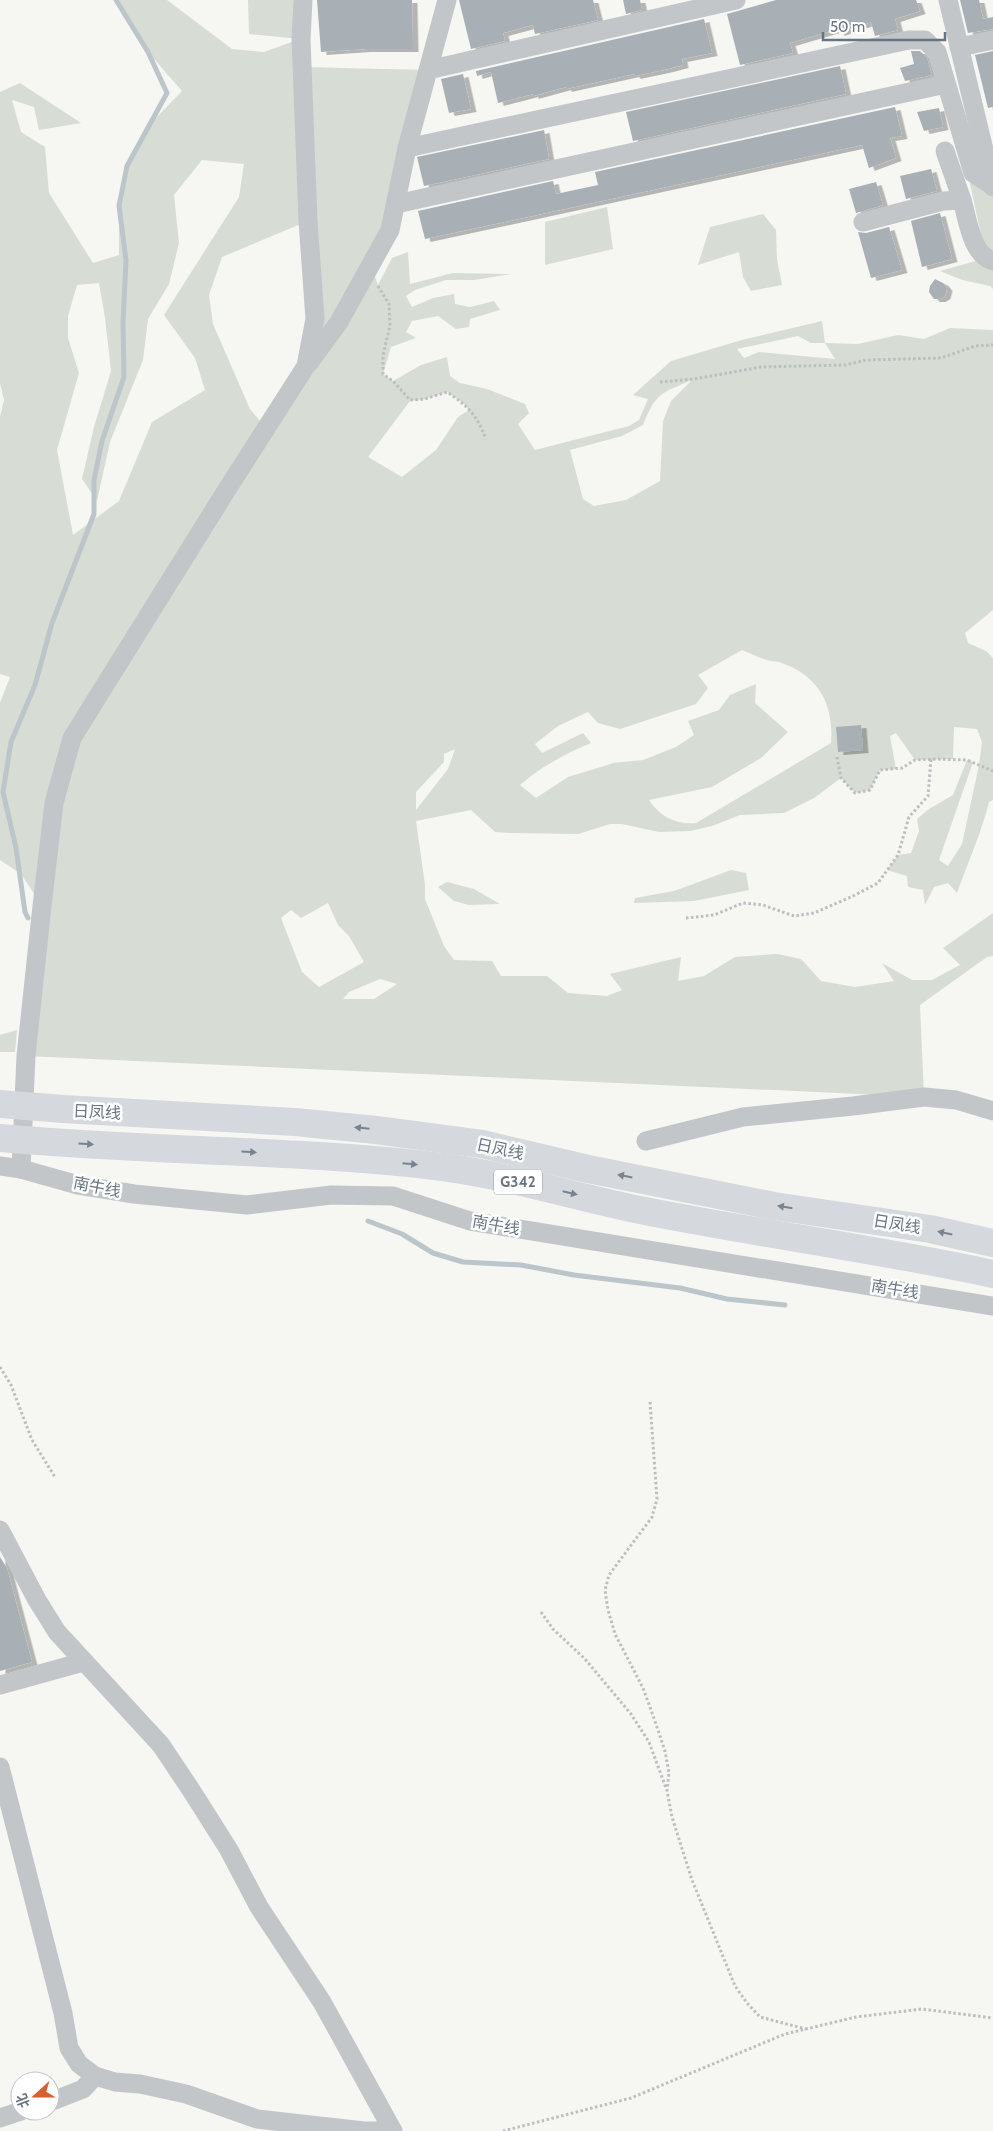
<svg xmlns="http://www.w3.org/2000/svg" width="993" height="2131" font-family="Cabin,'Noto Sans SC',sans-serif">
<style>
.green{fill:#d7ddd4;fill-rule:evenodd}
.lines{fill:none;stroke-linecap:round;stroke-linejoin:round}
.stream{stroke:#bcc5ca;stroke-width:5}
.building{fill:#a9b0b5;filter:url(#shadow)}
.path{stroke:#bcbec0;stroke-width:3;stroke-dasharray:2.5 2.5;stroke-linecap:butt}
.minor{stroke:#c2c6c9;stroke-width:19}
.highway{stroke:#d5d8dc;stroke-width:28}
.oneway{fill:#788490}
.labels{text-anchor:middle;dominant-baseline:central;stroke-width:5;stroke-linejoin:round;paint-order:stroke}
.shield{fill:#fff;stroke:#959ea8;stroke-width:1}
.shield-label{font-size:15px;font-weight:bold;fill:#677582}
.street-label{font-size:16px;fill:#677582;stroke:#fff}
</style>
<defs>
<filter id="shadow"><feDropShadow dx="5.5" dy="3" stdDeviation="0" flood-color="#0004"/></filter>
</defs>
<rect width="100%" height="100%" fill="#f6f6f3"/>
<g class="green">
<path d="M 116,0 L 167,0 L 232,49 L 264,52 L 300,39 L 249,34 L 248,0 L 303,0 L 302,67 L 428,70 L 371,266 L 378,285 L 392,258 L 408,252 L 410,284 L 453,273 L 511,274 L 474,280 L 446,280 L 415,290 L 406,296 L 412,307 L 433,298 L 454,294 L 455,304 L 470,307 L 494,301 L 500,310 L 470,319 L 469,327 L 456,329 L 438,316 L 412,321 L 406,332 L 416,338 L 391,347 L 383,374 L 393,381 L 421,365 L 447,357 L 450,376 L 460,383 L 487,389 L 525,404 L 529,413 L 518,424 L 535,450 L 629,426 L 639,420 L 648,399 L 633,395 L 671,361 L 742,340 L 822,321 L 825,343 L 858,344 L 898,335 L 924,339 L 950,328 L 993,330 L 993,610 L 965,633 L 968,643 L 986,651 L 993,658 L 993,800 L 989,802 C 981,834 968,862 957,893 L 948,883 L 934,887 L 925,905 L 923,890 L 908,887 L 907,876 L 887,870 L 898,855 L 911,853 L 919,831 L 917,819 L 929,809 L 953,795 L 967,760 L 973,762 L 939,860 L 948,866 L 962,844 L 979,765 L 982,742 L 977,729 L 954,727 L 953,759 L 915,760 L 896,733 L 890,736 L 896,769 L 880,770 L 870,790 L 855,793 L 841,778 L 814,798 L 784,813 L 740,815 L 712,826 L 690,831 L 659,832 L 622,824 L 610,824 L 578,834 L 512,833 L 495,832 L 471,810 L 416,821 L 425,885 L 425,899 L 444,946 L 454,960 L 492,961 L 501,976 L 547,976 L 568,993 L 607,996 L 622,990 L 610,974 L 681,957 L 678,981 L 704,976 L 735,957 L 778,954 L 801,959 L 821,981 L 855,987 L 894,981 L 882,963 L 912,980 L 932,980 L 960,965 L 943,948 L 993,913 L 993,956 L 987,957 L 920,1005 L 924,1097 L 26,1056 L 42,906 L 21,874 L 0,860 L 0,703 L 10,677 L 0,674 L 0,417 L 4,400 L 0,383 L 0,92 L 20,83 L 81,123 L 39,130 L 34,107 L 12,100 L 21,132 L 45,147 L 49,193 L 93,263 L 119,255 L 119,206 L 127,166 L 154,120 L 182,91 L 148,52 ZM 202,160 L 244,164 L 239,197 L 164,315 L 195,358 L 205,390 L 152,422 L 119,501 L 73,535 L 57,450 L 79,373 L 68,338 L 68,316 L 77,285 L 99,283 L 105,318 L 111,371 L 94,427 L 82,479 L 97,501 L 110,442 L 143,360 L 148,319 L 169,284 L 179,243 L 174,195 ZM 308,221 L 306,366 L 266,428 L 250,409 L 213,324 L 209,295 L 222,257 ZM 798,336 L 811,343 L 825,343 L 835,359 L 759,352 L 744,358 L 737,349 ZM 692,380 L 671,401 L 663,421 L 660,481 L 626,500 L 594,506 L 583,499 L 570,450 L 622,436 L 643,425 C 656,392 662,393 692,380 ZM 447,392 L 463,403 L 469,410 L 458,417 L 436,450 L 402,477 L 368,457 L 410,401 L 425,399 ZM 742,650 C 750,653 757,657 764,659 C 769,661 774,661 779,662 C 818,675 834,703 831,743 L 696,823 C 677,825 660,817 649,800 L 712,787 L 761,758 L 788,732 L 755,703 L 756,684 L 730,695 L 719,710 L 688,721 L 694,735 L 676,747 L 643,760 L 614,763 L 568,777 L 536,798 L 520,785 C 542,766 565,754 591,743 L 583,733 L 542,753 L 535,744 L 558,726 L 588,712 L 598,723 L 620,729 L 696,704 L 708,688 L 698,675 ZM 455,749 L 448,769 L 416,810 L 416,792 L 444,762 L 444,754 ZM 328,903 L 338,925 L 349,936 L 364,962 L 319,987 L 302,972 L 281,918 L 291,910 L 301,918 ZM 380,979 L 397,984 L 374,999 L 343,999 L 349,992 Z"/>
<path d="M 973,173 L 993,187 L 993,289 L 990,286 L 962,280 L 940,271 L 986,258 L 970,184 Z"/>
<path d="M 607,207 L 613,249 L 545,265 L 545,222 Z"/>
<path d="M 763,214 L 776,230 L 777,259 L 782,285 L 751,291 L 743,277 L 739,252 L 698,265 L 710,227 Z"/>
<path d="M 731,870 L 746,873 L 749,890 L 694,901 L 634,903 L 635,898 L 674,891 Z"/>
<path d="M 447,882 L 474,889 L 500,904 L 469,905 L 454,901 L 438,887 Z"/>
<path d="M 17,1030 L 15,1052 L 0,1052 L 0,1035 Z"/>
</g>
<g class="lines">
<g class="stream">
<path d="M 28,918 L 25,912 L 16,848 L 3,792 L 11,742 L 35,685 L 52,623 L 94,514 L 94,480 L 102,441 L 124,377 L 123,323 L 126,260 L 119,206 L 127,166 L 167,93 L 148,52 L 116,0"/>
<path d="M 368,1221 L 402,1234 L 433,1253 L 463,1262 L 521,1265 L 574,1275 L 680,1288 L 727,1299 L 785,1305"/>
</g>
</g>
<g class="building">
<path d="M 317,0 L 412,0 L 413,49 L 365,49 L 321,52 Z"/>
<path d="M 459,0 L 593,0 L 598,20 L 535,34 L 533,25 L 503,33 L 505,41 L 471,49 Z"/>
<path d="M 623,0 L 640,0 L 642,10 L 626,14 Z"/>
<path d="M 776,0 L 916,0 L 920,11 L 895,19 L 898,30 L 875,36 L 871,22 L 839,33 L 838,29 L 790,43 L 793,53 L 740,65 L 727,14 Z"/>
<path d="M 960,0 L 979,0 L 983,19 L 993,17 L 993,29 L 968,33 Z"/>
<path d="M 704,19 L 712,53 L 682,59 L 683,65 L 668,69 L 635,76 L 634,74 L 566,89 L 566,87 L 533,96 L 533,94 L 498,103 L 491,72 L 477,76 L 476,71 Z"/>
<path d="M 911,51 L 920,51 L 927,58 L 932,75 L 905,81 L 900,68 L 914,64 Z"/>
<path d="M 993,51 L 993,107 L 988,108 L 975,55 Z"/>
<path d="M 840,66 L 846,94 L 633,141 L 626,112 Z"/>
<path d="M 463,74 L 471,109 L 449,113 L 441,79 Z"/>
<path d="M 895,107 L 902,136 L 890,138 L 896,158 L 869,168 L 862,145 L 425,239 L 418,211 L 553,181 L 556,194 L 598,185 L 595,172 Z"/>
<path d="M 939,108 L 943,127 L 924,131 L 917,112 Z"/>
<path d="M 544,130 L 549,159 L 424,186 L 417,157 Z"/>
<path d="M 931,169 L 937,191 L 906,199 L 900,176 Z"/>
<path d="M 876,182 L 883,205 L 856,213 L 849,189 Z"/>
<path d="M 940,213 L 952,259 L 922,267 L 911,221 Z"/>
<path d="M 889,227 L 902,270 L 871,278 L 858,232 L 866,233 Z"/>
<path d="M 935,279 L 943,283 L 947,288 L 945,296 L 940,299 L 934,299 L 929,292 L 930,286 Z"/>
<path d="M 861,725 L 863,750 L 838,752 L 836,727 Z"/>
<path d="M 0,1557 L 7,1568 L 32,1662 L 0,1671 Z"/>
</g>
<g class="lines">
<g class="path">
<path d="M 378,286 L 389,304 L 390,326 L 383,355 L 383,374 L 393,381 L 410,400 L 425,399 L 447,392 C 469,407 476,414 486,439"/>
<path d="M 660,382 L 694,379 L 761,367 L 846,365 L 866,360 L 941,358 L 975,346 L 993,345"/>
<path d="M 837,757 L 841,778 L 855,793 L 870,790 L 880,770 L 902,768 L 915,760 L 936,759 L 967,760 L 993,771"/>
<path d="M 686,918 L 714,915 L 743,903 L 763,905 L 794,916 L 814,913 L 851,897 L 878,883 L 898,855 L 909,817 L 928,796 L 931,759"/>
<path d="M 0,1367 L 11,1385 L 32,1440 L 55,1477"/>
<path d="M 650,1402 L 657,1499 L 652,1517 L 609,1575 L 605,1590 L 608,1610 L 615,1634 L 643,1688 L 655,1721 L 665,1751 L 669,1773 L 667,1791 L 672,1817 L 692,1880 L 735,1986 L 747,2003 L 760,2017 L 806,2029"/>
<path d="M 541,1612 L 553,1629 L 585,1659 L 631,1714 L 649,1742 L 666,1788"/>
<path d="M 503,2131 L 631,2098 L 785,2034 L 856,2017 L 922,2009 L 993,2018"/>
</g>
<g class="minor">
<path d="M 948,0 L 993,187"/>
<path d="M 959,47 L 993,40"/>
<path d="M 428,70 L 736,0"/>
<path d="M 407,148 L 909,40 L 925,40 L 937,52 L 973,173 L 993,186"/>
<path d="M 945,151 L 962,200"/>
<path d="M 396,204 L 946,84"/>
<path d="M 863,222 L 943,201 L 962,200 C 968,220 971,254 993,261"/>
<path d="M 309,363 L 339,322 L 390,230 L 407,148 L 447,0"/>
<path d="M 646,1141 L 743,1117 L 853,1106 L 924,1097 L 956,1100 L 993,1111"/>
<path d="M 0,1166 L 21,1169 L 78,1185 L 134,1194 L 247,1205 L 331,1195 L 393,1196 L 470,1221 L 993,1306"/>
<path d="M 21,1169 L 26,1056 L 42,906 L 54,803 L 72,738 L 226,491 L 306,366 L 315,319 L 308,221 L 301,39 L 303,0"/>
<path d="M 0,1530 L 37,1600 L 57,1632 L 161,1745 L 193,1793 L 229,1850 L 259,1907 L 322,2002 L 393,2131"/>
<path d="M 0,1685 L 83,1662"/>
<path d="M 0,1767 L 63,2013 L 69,2048 L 79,2064 L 95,2076 L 115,2082 L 140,2084 L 186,2094 L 257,2119 L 364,2131 L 393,2131"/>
<path d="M 50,2102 L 83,2089 L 95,2076"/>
<path d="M 0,2118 L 21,2111"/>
</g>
<g class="highway">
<path d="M 0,1104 L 63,1109 L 295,1122 L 376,1130 L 482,1144 L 588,1169 L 774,1206 L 930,1229 L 993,1243"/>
<path d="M 0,1138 C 147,1152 296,1149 443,1167 C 511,1176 578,1198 645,1211 C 761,1234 878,1249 993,1274"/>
</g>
</g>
<defs><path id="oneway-solid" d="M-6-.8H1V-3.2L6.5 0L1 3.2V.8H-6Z" transform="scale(1.25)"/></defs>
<g class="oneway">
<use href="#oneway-solid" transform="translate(362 1128) rotate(-174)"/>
<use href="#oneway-solid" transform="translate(86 1144) rotate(3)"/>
<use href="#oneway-solid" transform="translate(249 1152) rotate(3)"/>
<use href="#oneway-solid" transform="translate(410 1164) rotate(5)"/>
<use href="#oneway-solid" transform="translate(625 1176) rotate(-169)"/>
<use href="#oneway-solid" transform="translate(570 1193) rotate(13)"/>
<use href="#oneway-solid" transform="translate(785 1207) rotate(-171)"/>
<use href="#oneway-solid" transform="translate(945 1233) rotate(-168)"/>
</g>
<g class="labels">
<rect class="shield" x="494" y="1169.5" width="48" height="25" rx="4"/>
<g class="shield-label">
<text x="518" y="1182">G342</text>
</g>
<g class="street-label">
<text transform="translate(97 1112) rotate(3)">日凤线</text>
<text transform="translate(500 1149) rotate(12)">日凤线</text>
<text transform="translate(97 1187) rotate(11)">南牛线</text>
<text transform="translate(897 1224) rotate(9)">日凤线</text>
<text transform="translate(496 1225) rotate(10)">南牛线</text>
<text transform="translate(895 1289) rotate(9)">南牛线</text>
</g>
</g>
<g transform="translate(35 2096) rotate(249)"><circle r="24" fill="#ffffff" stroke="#c2c8cd"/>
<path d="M0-4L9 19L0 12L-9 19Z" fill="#d95f30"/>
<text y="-8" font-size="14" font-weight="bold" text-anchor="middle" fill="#677582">北</text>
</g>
<path d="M823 32v8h122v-8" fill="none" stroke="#677582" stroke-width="2.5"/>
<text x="830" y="32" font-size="15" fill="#677582" stroke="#ffffff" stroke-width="4" paint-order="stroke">50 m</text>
</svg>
